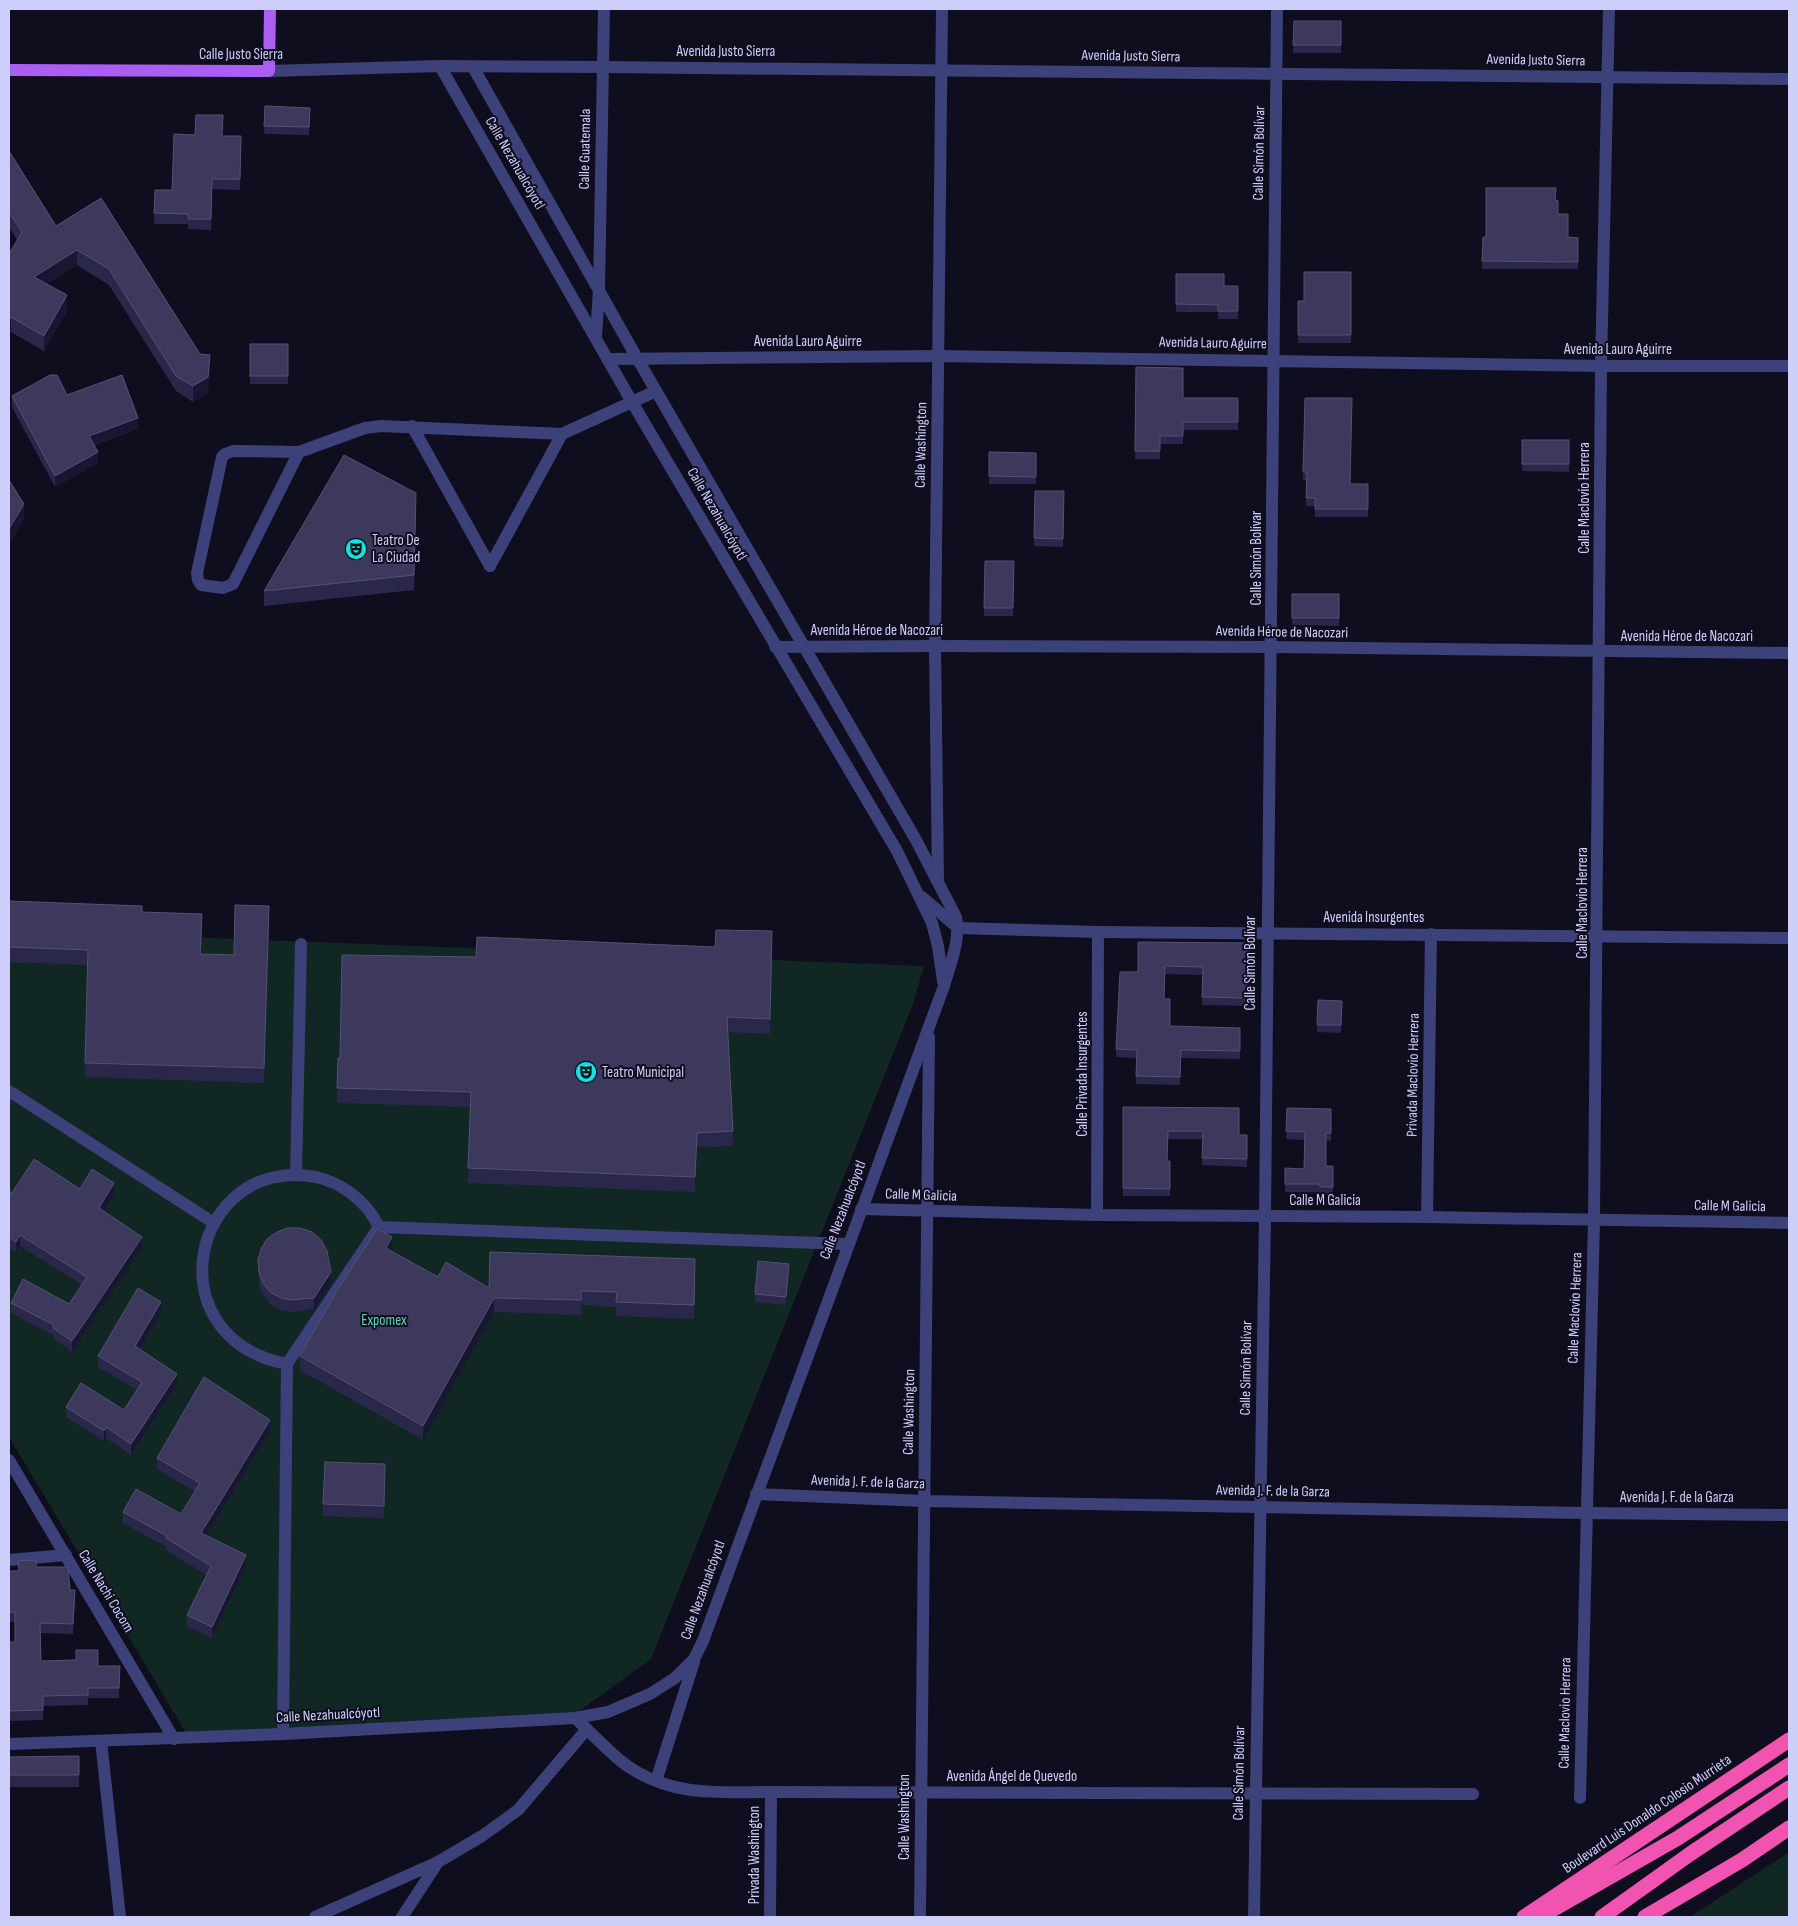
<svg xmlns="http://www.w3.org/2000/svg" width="1798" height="1926" font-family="'Sofia Sans Condensed',sans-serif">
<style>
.green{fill:#112724}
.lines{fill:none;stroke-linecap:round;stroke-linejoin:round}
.minor{stroke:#3c4179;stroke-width:12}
.major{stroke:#aa5ef2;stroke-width:12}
.highway{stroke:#f153b1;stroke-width:15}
.wall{fill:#2a284a}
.shaded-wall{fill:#181631}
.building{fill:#3c395d;stroke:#535176}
.labels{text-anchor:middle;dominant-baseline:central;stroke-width:4;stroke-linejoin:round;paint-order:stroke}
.street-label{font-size:15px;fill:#cecefb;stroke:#0f0e1e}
.poi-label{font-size:15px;fill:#cecefb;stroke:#0f0e1e;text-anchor:start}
.park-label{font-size:15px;fill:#61d5ab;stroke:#0f0e1e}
</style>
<rect width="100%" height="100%" fill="#0f0e1e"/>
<g class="green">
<path d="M 9,930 L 924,966 L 913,1004 L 651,1659 L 575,1714 L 189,1738 L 9,1437 Z"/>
<path d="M 1789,1852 L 1789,1917 L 1690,1917 Z"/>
</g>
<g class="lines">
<g class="minor">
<path d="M 440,66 L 632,402 L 897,851 L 932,923 L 938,946 L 943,981"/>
<path d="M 269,71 L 440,66 L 603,67 L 1789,79"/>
<path d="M 596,336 L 599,290 L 604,9"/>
<path d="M 607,359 L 938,356 L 1601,366 L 1789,366"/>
<path d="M 412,426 L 490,566"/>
<path d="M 299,452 L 233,584 L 223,588 L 201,585 L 198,580 L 197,573 L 222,457 L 225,454 L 233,451 L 299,452 L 365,428 L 381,426 L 562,434 L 656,391"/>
<path d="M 490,566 L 562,434"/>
<path d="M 775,647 L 935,646 L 1271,647 L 1789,653"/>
<path d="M 938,880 L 935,646 L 942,9"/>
<path d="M 922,897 L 958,928"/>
<path d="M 958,928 L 1098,932 L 1789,938"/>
<path d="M 9,1091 L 214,1223"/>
<path d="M 296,1175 L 301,944"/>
<path d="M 861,1209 L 1097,1215 L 1427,1217 L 1789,1223"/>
<path d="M 1097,1215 L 1098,932"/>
<path d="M 1427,1217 L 1431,934"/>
<path d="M 379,1227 L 847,1244"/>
<path d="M 9,1460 L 174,1739"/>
<path d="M 756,1494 L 924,1501 L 1586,1513 L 1789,1515"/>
<path d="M 9,1560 L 66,1555"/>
<path d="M 575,1718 C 591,1732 612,1756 629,1767 C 674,1797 719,1792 771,1792 L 1473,1794"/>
<path d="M 283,1734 L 287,1364 L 379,1227 C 367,1202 343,1183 316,1177 C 192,1154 151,1338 287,1364"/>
<path d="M 101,1741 L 120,1917"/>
<path d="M 9,1744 L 283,1734 L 575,1718 L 608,1712 L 650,1694 L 675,1678 L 694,1659 L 703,1641 L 944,986 C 950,964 961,940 956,917 L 916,840 L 637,358 L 473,67"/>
<path d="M 656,1781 L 694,1662"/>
<path d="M 1580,1798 L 1594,1220 L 1601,366 L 1609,9"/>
<path d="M 315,1917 L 438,1862"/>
<path d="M 402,1917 L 438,1862 L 482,1836 L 518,1810 L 587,1729"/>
<path d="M 770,1917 L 771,1792"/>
<path d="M 920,1917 L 929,1037"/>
<path d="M 1254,1917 L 1265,1216 L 1277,9"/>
</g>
<path class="major" d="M 9,70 L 269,71 L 270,9"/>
<g class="highway">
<path d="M 1545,1914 L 1678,1838 L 1789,1765"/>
<path d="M 1524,1917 L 1789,1740"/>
<path d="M 1602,1917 L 1690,1854 L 1789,1788"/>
<path d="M 1645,1917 L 1742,1860 L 1789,1828"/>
</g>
</g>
<g class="wall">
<path d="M 1294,21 L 1341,21 L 1341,53 L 1293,53 Z"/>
<path d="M 265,106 L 310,108 L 309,135 L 264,134 Z"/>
<path d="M 222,136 L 241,136 L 240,190 L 212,189 L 211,230 L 188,229 L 188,224 L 154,224 L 155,190 L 172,190 Z"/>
<path d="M 9,151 L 56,226 L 101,198 L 210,370 L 208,392 L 193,402 L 176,391 L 109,285 L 77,265 L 47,284 L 67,311 L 44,351 L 11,332 L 9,335 L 9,254 L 17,240 L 9,227 Z"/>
<path d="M 1556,200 L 1558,214 L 1568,237 L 1578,238 L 1578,269 L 1482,269 L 1483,237 L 1486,237 Z"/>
<path d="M 1351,272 L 1351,343 L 1298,343 L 1298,301 L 1304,301 Z"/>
<path d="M 1176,274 L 1224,286 L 1238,286 L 1238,319 L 1218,319 L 1218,312 L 1176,312 Z"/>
<rect x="250" y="344" width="38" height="40"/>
<path d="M 1136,367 L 1183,398 L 1238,398 L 1238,430 L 1183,430 L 1183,444 L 1160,444 L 1160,459 L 1135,459 Z"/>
<path d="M 67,395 L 138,429 L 94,445 L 98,463 L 55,487 L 12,407 L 12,396 Z"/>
<path d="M 1305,398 L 1350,484 L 1368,484 L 1368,517 L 1315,517 L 1315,506 L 1306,506 L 1306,480 L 1303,480 Z"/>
<path d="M 1522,440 L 1569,440 L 1569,472 L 1522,471 Z"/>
<path d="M 989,452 L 1036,453 L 1036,484 L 989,484 Z"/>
<path d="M 1035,491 L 1064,491 L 1063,547 L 1034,546 Z"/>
<path d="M 416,509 L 414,590 L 264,606 L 264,591 Z"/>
<path d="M 985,561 L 1014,561 L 1013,616 L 984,616 Z"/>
<path d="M 1292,594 L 1339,594 L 1339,626 L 1292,625 Z"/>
<path d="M 9,901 L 142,912 L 202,929 L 201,954 L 234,955 L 269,921 L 264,1083 L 85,1077 L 88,965 L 9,962 Z"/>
<path d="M 772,946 L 770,1034 L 727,1032 L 733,1131 L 733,1146 L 697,1147 L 695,1192 L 468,1183 L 470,1107 L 337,1103 L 338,1058 L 340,1058 L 476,957 Z"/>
<path d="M 1250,950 L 1247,1006 L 1202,1005 L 1203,975 L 1165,974 L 1164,999 L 1170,1026 L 1240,1028 L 1240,1059 L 1181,1058 L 1180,1085 L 1136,1084 L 1136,1058 L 1116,1057 L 1116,1049 L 1138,972 Z"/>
<path d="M 1318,1000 L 1342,1001 L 1341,1033 L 1317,1032 Z"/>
<path d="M 1123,1107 L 1239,1135 L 1247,1135 L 1247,1167 L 1202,1165 L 1203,1139 L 1168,1139 L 1167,1161 L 1170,1161 L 1170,1196 L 1123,1196 Z"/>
<path d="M 1287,1108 L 1331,1109 L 1331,1141 L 1326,1140 L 1326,1166 L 1333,1166 L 1333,1195 L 1321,1194 L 1318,1192 L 1285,1192 L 1285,1168 L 1304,1169 L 1304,1140 L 1286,1139 Z"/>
<path d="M 80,1189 L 114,1194 L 104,1211 L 142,1248 L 72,1352 L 53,1338 L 53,1335 L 11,1313 L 11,1303 L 69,1304 L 82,1285 L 20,1246 L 16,1252 L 9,1248 L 9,1191 L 12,1193 Z"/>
<path d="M 392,1251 L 438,1277 L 489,1288 L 695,1274 L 694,1319 L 616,1316 L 616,1307 L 581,1305 L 581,1315 L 494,1312 L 423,1440 L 300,1370 L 300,1356 Z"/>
<path d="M 258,1260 L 331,1283 L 314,1309 L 292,1312 L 281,1310 L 270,1304 L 263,1295 L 259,1284 Z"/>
<path d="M 789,1271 L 786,1305 L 755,1302 L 755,1294 Z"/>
<path d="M 161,1313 L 140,1349 L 177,1384 L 131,1455 L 106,1438 L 104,1441 L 66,1417 L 66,1407 L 124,1410 L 137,1390 L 98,1367 L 98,1356 Z"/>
<path d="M 270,1431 L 206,1536 L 246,1566 L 212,1638 L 187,1626 L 187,1615 L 207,1575 L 166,1550 L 166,1547 L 123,1523 L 123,1512 L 181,1514 L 195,1492 L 157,1469 L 157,1458 Z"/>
<path d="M 385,1476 L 384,1518 L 323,1516 L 323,1504 Z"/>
<path d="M 36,1567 L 70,1590 L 75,1600 L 73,1634 L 40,1633 L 41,1661 L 98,1666 L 120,1676 L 119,1698 L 88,1698 L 88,1705 L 43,1706 L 43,1720 L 9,1721 L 9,1642 L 15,1642 L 15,1622 L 9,1622 L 9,1571 L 18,1571 Z"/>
<path d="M 79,1756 L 79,1787 L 9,1787 L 9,1757 Z"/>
</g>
<g class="shaded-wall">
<path d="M 77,250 L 77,265 L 34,292 L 34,277 Z"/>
<path d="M 67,295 L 67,311 L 44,351 L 44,336 Z"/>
<path d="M 11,317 L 11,332 L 9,335 L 9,320 Z"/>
<path d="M 210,355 L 210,370 L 208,392 L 193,402 L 193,386 Z"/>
<path d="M 138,418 L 138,429 L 89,446 L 89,436 Z"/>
<path d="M 98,452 L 98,463 L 55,487 L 55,476 Z"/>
<path d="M 24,504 L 24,519 L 9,545 L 9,529 Z"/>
<path d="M 269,906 L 269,921 L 264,1083 L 264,1068 Z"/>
<path d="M 697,1133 L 697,1147 L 695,1192 L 695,1177 Z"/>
<path d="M 114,1183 L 114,1194 L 99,1219 L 99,1208 Z"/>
<path d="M 20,1235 L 20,1246 L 16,1252 L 16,1242 Z"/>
<path d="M 142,1237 L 142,1248 L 72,1352 L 72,1341 Z"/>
<path d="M 392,1237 L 392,1252 L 386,1248 Z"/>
<path d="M 789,1264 L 789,1271 L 786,1305 L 786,1297 Z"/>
<path d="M 331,1272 L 331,1283 L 314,1309 L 314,1298 Z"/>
<path d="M 494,1298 L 494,1312 L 423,1440 L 423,1426 Z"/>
<path d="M 161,1302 L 161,1313 L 135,1357 L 135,1346 Z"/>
<path d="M 177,1374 L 177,1384 L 131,1455 L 131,1444 Z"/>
<path d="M 270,1420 L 270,1431 L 201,1544 L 201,1533 Z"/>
<path d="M 106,1427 L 106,1438 L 104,1441 L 104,1431 Z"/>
<path d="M 246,1555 L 246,1566 L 212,1638 L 212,1627 Z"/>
<path d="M 75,1590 L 75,1600 L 73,1634 L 73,1624 Z"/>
</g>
<g class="building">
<path d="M 1294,21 L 1341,21 L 1341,45 L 1293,45 Z"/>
<path d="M 265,106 L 310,108 L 309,127 L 264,126 Z"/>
<path d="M 196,115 L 223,115 L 222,136 L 241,136 L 240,179 L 212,179 L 211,219 L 188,219 L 188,214 L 154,213 L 155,190 L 172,190 L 174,134 L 195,135 Z"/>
<path d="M 9,151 L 56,226 L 101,198 L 200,354 L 210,355 L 208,377 L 193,386 L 176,376 L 109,269 L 77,250 L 34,277 L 67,295 L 44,336 L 11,317 L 9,320 L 9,254 L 22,232 L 9,212 Z"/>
<path d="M 1486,188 L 1556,188 L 1555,200 L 1558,201 L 1558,214 L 1568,214 L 1568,237 L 1578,238 L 1578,262 L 1482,261 L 1483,237 L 1486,237 Z"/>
<path d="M 1304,272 L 1351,272 L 1351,335 L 1298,335 L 1298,301 L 1304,301 Z"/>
<path d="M 1176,274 L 1224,274 L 1224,286 L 1238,286 L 1238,311 L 1218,311 L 1218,305 L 1176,304 Z"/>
<rect x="250" y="344" width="38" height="32"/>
<path d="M 1136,367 L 1183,368 L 1183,398 L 1238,398 L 1238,422 L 1183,422 L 1183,436 L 1160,436 L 1160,451 L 1135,451 Z"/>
<path d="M 50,375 L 57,375 L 67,395 L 122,375 L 138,418 L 89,436 L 98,452 L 55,476 L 12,396 Z"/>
<path d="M 1305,398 L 1352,398 L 1350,484 L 1368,484 L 1368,509 L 1315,509 L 1315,498 L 1306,498 L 1307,472 L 1303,472 Z"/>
<rect x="1522" y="440" width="47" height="24"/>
<path d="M 989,452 L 1036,453 L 1036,477 L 989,476 Z"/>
<path d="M 344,455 L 416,493 L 414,575 L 264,591 Z"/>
<path d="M 9,480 L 24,504 L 9,529 Z"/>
<path d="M 1035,491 L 1064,491 L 1063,539 L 1034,538 Z"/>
<path d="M 985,561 L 1014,561 L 1013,608 L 984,608 Z"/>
<rect x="1292" y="594" width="47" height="24"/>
<path d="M 9,901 L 142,906 L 142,912 L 202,914 L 200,954 L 234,955 L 235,905 L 269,906 L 264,1068 L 85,1063 L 88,950 L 9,947 Z"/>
<path d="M 716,930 L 772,931 L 770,1019 L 727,1017 L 733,1131 L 697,1133 L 695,1177 L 468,1168 L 471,1092 L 337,1088 L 338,1058 L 340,1058 L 342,955 L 476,957 L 477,937 L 715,947 Z"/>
<path d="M 1138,942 L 1250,943 L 1247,998 L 1202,997 L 1203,967 L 1165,966 L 1164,999 L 1170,999 L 1170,1026 L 1240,1028 L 1240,1051 L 1181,1050 L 1180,1077 L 1136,1076 L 1137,1050 L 1116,1049 L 1120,972 L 1138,972 Z"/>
<path d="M 1318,1000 L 1342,1001 L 1341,1025 L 1317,1025 Z"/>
<path d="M 1123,1107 L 1239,1108 L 1239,1135 L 1247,1135 L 1247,1159 L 1202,1158 L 1203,1131 L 1168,1131 L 1167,1161 L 1170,1161 L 1170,1189 L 1123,1188 Z"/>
<path d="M 1287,1108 L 1331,1109 L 1331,1133 L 1326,1133 L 1326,1166 L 1333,1166 L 1333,1187 L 1321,1187 L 1318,1184 L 1285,1184 L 1285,1168 L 1304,1169 L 1305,1132 L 1286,1131 Z"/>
<path d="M 34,1159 L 80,1189 L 92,1169 L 114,1183 L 99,1208 L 142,1237 L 72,1341 L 53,1328 L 54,1325 L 11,1303 L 23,1279 L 69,1304 L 87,1277 L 20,1235 L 16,1242 L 9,1237 L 9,1191 L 12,1193 Z"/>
<path d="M 288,1228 L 300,1228 L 312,1232 L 321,1240 L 327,1251 L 331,1272 L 314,1298 L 292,1300 L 281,1298 L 270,1292 L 263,1283 L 259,1272 L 258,1260 L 261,1249 L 267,1239 L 277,1232 Z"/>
<path d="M 377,1229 L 392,1237 L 386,1248 L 438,1277 L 446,1262 L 489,1288 L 490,1252 L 695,1259 L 694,1305 L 616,1302 L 617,1292 L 581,1291 L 581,1300 L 494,1298 L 423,1426 L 300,1356 L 336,1292 Z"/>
<path d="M 758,1261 L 789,1264 L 786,1297 L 755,1294 Z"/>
<path d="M 138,1288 L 161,1302 L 135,1346 L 177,1374 L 131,1444 L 106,1427 L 104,1431 L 66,1407 L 81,1383 L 124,1410 L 142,1382 L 98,1356 Z"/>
<path d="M 204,1377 L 270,1420 L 201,1533 L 246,1555 L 212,1627 L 187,1615 L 211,1566 L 166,1538 L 167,1536 L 123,1512 L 136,1489 L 181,1514 L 200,1483 L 157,1458 Z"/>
<path d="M 325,1462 L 385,1464 L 384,1506 L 323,1504 Z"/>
<path d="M 36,1560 L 36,1567 L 68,1567 L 70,1590 L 75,1590 L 73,1624 L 40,1623 L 41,1661 L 76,1660 L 76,1650 L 98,1650 L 98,1666 L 120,1666 L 119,1688 L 88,1688 L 88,1695 L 43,1696 L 43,1710 L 9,1711 L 9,1642 L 15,1642 L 15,1612 L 9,1612 L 9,1571 L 19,1571 L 18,1561 Z"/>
<path d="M 79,1756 L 79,1775 L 9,1775 L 9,1757 Z"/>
</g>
<defs>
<g id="theatre-disc" transform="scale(1.125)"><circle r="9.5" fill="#12e3e1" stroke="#0f0e1e"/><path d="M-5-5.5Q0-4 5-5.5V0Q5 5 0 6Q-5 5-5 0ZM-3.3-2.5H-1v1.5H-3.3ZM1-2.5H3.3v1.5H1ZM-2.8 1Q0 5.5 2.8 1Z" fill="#111"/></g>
</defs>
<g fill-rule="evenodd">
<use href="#theatre-disc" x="356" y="549"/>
<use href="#theatre-disc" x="586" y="1072"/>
</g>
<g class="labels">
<g class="street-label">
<text x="726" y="51">Avenida Justo Sierra</text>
<text x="241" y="54">Calle Justo Sierra</text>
<text transform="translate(1131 56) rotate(1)">Avenida Justo Sierra</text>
<text transform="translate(1536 60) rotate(1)">Avenida Justo Sierra</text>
<text transform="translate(585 149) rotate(-89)">Calle Guatemala</text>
<text transform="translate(1259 153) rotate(-89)">Calle Simón Bolívar</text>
<text transform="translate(515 163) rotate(60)">Calle Nezahualcóyotl</text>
<text x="808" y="341">Avenida Lauro Aguirre</text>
<text transform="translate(1213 343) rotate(1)">Avenida Lauro Aguirre</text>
<text x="1618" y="349">Avenida Lauro Aguirre</text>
<text transform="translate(921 445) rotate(-89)">Calle Washington</text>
<text transform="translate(1584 498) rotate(-90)">Calle Maclovio Herrera</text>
<text transform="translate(717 514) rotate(60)">Calle Nezahualcóyotl</text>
<text transform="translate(1256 558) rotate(-90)">Calle Simón Bolívar</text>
<text x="877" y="630">Avenida Héroe de Nacozari</text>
<text transform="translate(1282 632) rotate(1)">Avenida Héroe de Nacozari</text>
<text x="1687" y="636">Avenida Héroe de Nacozari</text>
<text transform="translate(1582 903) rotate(-90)">Calle Maclovio Herrera</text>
<text x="1374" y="917">Avenida Insurgentes</text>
<text transform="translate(1250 963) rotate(-90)">Calle Simón Bolívar</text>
<text transform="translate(1082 1074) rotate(-90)">Calle Privada Insurgentes</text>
<text transform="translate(1413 1075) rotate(-89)">Privada Maclovio Herrera</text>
<text transform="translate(921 1195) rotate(2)">Calle M Galicia</text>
<text x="1325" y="1200">Calle M Galicia</text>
<text transform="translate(1730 1206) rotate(1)">Calle M Galicia</text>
<text transform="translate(843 1210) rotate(-69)">Calle Nezahualcóyotl</text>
<text transform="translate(1575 1308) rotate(-88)">Calle Maclovio Herrera</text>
<text transform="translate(1246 1368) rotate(-89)">Calle Simón Bolívar</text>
<text transform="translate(909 1412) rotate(-89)">Calle Washington</text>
<text transform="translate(868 1482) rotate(2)">Avenida J. F. de la Garza</text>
<text transform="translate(1273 1491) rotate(1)">Avenida J. F. de la Garza</text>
<text x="1677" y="1497">Avenida J. F. de la Garza</text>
<text transform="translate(703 1590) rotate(-70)">Calle Nezahualcóyotl</text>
<text transform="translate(106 1591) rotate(59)">Calle Nachi Cocom</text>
<text transform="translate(1565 1713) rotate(-89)">Calle Maclovio Herrera</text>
<text transform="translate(328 1715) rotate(-3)">Calle Nezahualcóyotl</text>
<text transform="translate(1239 1773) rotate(-89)">Calle Simón Bolívar</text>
<text x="1012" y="1776">Avenida Ángel de Quevedo</text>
<text transform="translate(1647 1814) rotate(-34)">Boulevard Luis Donaldo Colosio Murrieta</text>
<text transform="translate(904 1817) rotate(-90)">Calle Washington</text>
<text transform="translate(754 1855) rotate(-90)">Privada Washington</text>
</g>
<g class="poi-label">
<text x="372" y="540">Teatro De<tspan x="372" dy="17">La Ciudad</tspan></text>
<text x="602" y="1072">Teatro Municipal</text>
</g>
<g class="park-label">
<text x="384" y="1320">Expomex</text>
</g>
</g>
<rect width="1798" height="1926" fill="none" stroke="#cecefb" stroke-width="20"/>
</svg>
